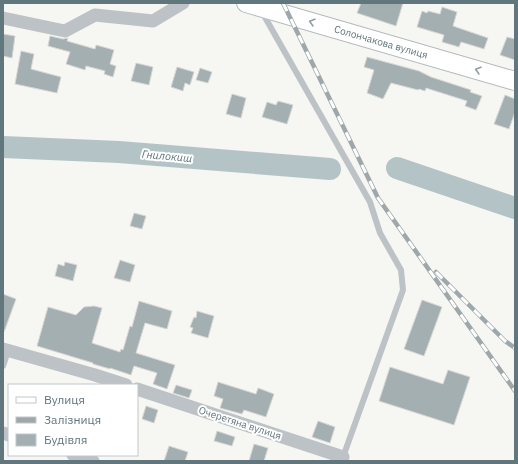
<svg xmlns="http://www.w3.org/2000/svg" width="518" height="464" font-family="'IBM Plex Sans',sans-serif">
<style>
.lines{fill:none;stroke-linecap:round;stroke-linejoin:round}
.river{stroke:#b4c4c6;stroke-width:22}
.building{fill:#a4afb2;stroke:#d8d7d5}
.secondary-casing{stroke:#b1b8bb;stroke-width:20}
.service{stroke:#bcc2c5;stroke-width:6}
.minor{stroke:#bcc2c5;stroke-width:13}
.secondary{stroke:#fff;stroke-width:18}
.rail-casing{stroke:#9ea7aa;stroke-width:4.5}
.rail{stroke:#fff;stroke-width:3;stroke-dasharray:9;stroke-linecap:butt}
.oneway{stroke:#909fa4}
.labels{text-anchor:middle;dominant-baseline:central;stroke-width:4;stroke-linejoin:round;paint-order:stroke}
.street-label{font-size:10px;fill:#61767d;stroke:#fff}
.water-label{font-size:11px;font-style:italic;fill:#5c7679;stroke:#fff}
</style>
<rect width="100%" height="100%" fill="#f6f6f3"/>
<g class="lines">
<g class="river">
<path d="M 3,147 L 119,152 L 330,169"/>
<path d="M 397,168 L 515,208"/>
</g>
</g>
<g class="building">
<path d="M 361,3 L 403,3 L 396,26 L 357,13 Z"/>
<path d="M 442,7 L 457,12 L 453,26 L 488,38 L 484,49 L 461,42 L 459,47 L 442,42 L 444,35 L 417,27 L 422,11 L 427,13 L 428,11 L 440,14 Z"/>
<path d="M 3,34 L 15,36 L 12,58 L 3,56 Z"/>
<path d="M 50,36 L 63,39 L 68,38 L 67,41 L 95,49 L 96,45 L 114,50 L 110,64 L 116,66 L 113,77 L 104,74 L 105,71 L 86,66 L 85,70 L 66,64 L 70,52 L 48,46 Z"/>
<path d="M 507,37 L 515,39 L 515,60 L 500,55 Z"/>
<path d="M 21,51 L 34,54 L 31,69 L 61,77 L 57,93 L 15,84 Z"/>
<path d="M 367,57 L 419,71 L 431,77 L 471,90 L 470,92 L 482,96 L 476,110 L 465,106 L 467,101 L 426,88 L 425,91 L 419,89 L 418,90 L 391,83 L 383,99 L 367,93 L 374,70 L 364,67 Z"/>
<path d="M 136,63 L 153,67 L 149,85 L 131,81 Z"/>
<path d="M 177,67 L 194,72 L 190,85 L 185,83 L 183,91 L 171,87 Z"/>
<path d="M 200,68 L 212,72 L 208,83 L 196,80 Z"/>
<path d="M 232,94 L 246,98 L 241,118 L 226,114 Z"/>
<path d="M 505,95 L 515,99 L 515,112 L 509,129 L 494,124 Z"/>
<path d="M 278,101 L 293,105 L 287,124 L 262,117 L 267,102 L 276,105 Z"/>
<path d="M 134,213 L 146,216 L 142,229 L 130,226 Z"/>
<path d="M 120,260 L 135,265 L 130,282 L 114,278 Z"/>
<path d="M 65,262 L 77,265 L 73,281 L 55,276 L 58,264 L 64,266 Z"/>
<path d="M 3,294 L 16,299 L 4,332 L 3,332 Z"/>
<path d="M 422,300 L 442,307 L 424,356 L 404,349 Z"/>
<path d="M 139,301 L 172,311 L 167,329 L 145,323 L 136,353 L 175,365 L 167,389 L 153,384 L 157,373 L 134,366 L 131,375 L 110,368 L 110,369 L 93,364 L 93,363 L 37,346 L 48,307 L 76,315 L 84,307 L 94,306 L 102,308 L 92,343 L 120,352 L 121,349 L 123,350 L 130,326 L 132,327 Z"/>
<path d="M 197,311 L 214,316 L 208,338 L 191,333 L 193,328 L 190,327 L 194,317 L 196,318 Z"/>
<path d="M 390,367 L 443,384 L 448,370 L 470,377 L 454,425 L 379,401 Z"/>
<path d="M 218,382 L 256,394 L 258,388 L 274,394 L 266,417 L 244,410 L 242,414 L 220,408 L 223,399 L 214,396 Z"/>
<path d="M 176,385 L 192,390 L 189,398 L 173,393 Z"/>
<path d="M 146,406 L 158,410 L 154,423 L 142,419 Z"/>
<path d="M 318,421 L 335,427 L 330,443 L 312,437 Z"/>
<path d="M 217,431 L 235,437 L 232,446 L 214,441 Z"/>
<path d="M 254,444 L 268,448 L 264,461 L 249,461 Z"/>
<path d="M 169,446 L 188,452 L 185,461 L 164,461 Z"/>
</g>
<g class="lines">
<g class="secondary-casing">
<path id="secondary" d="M 246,3 L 515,81"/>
</g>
<g class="service">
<path d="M 262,12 L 370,202 L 380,233 L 401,270 L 403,290 L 343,457"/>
<path d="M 3,366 L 8,351"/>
</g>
<g class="minor">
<path d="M 3,18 L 65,31 L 95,15 L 153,21 L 183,3"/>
<path d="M 3,349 L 95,375 L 126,385"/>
<path d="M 137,389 L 343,457 L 341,461"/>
<path d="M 3,433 L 9,435"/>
<path d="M 73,455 L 93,461"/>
</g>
<use href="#secondary" class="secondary"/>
<g class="rail-casing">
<g id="rail">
<path d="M 283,3 L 378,198 L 515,391"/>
<path d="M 436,272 L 505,341 L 515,348"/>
</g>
</g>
<use href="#rail" class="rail"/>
</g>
<defs><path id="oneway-chevron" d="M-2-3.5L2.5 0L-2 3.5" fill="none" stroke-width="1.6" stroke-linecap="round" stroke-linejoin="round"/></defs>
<g class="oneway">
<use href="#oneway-chevron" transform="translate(312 22) rotate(-164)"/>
<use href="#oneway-chevron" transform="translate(478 70) rotate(-164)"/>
</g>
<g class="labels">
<g class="street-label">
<text transform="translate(381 42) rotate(16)">Солончакова вулиця</text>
<text transform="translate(240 423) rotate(18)">Очеретяна вулиця</text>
</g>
<g class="water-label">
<text transform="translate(167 156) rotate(5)">Гнилокиш</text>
</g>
</g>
<rect width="518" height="464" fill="none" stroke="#61767d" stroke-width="8"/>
<rect x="8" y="384" width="130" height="72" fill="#ffffff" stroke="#c0c8cb"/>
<rect x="16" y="397" width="20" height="6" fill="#ffffff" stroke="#c0c8cb"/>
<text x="44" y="404" font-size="12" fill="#61767d">Вулиця</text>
<rect x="16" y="417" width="20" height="6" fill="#9ea7aa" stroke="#c0c8cb"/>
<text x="44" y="424" font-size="12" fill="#61767d">Залізниця</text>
<rect x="16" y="434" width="20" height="12" fill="#a4afb2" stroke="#c0c8cb"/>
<text x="44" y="444" font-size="12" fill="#61767d">Будівля</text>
</svg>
